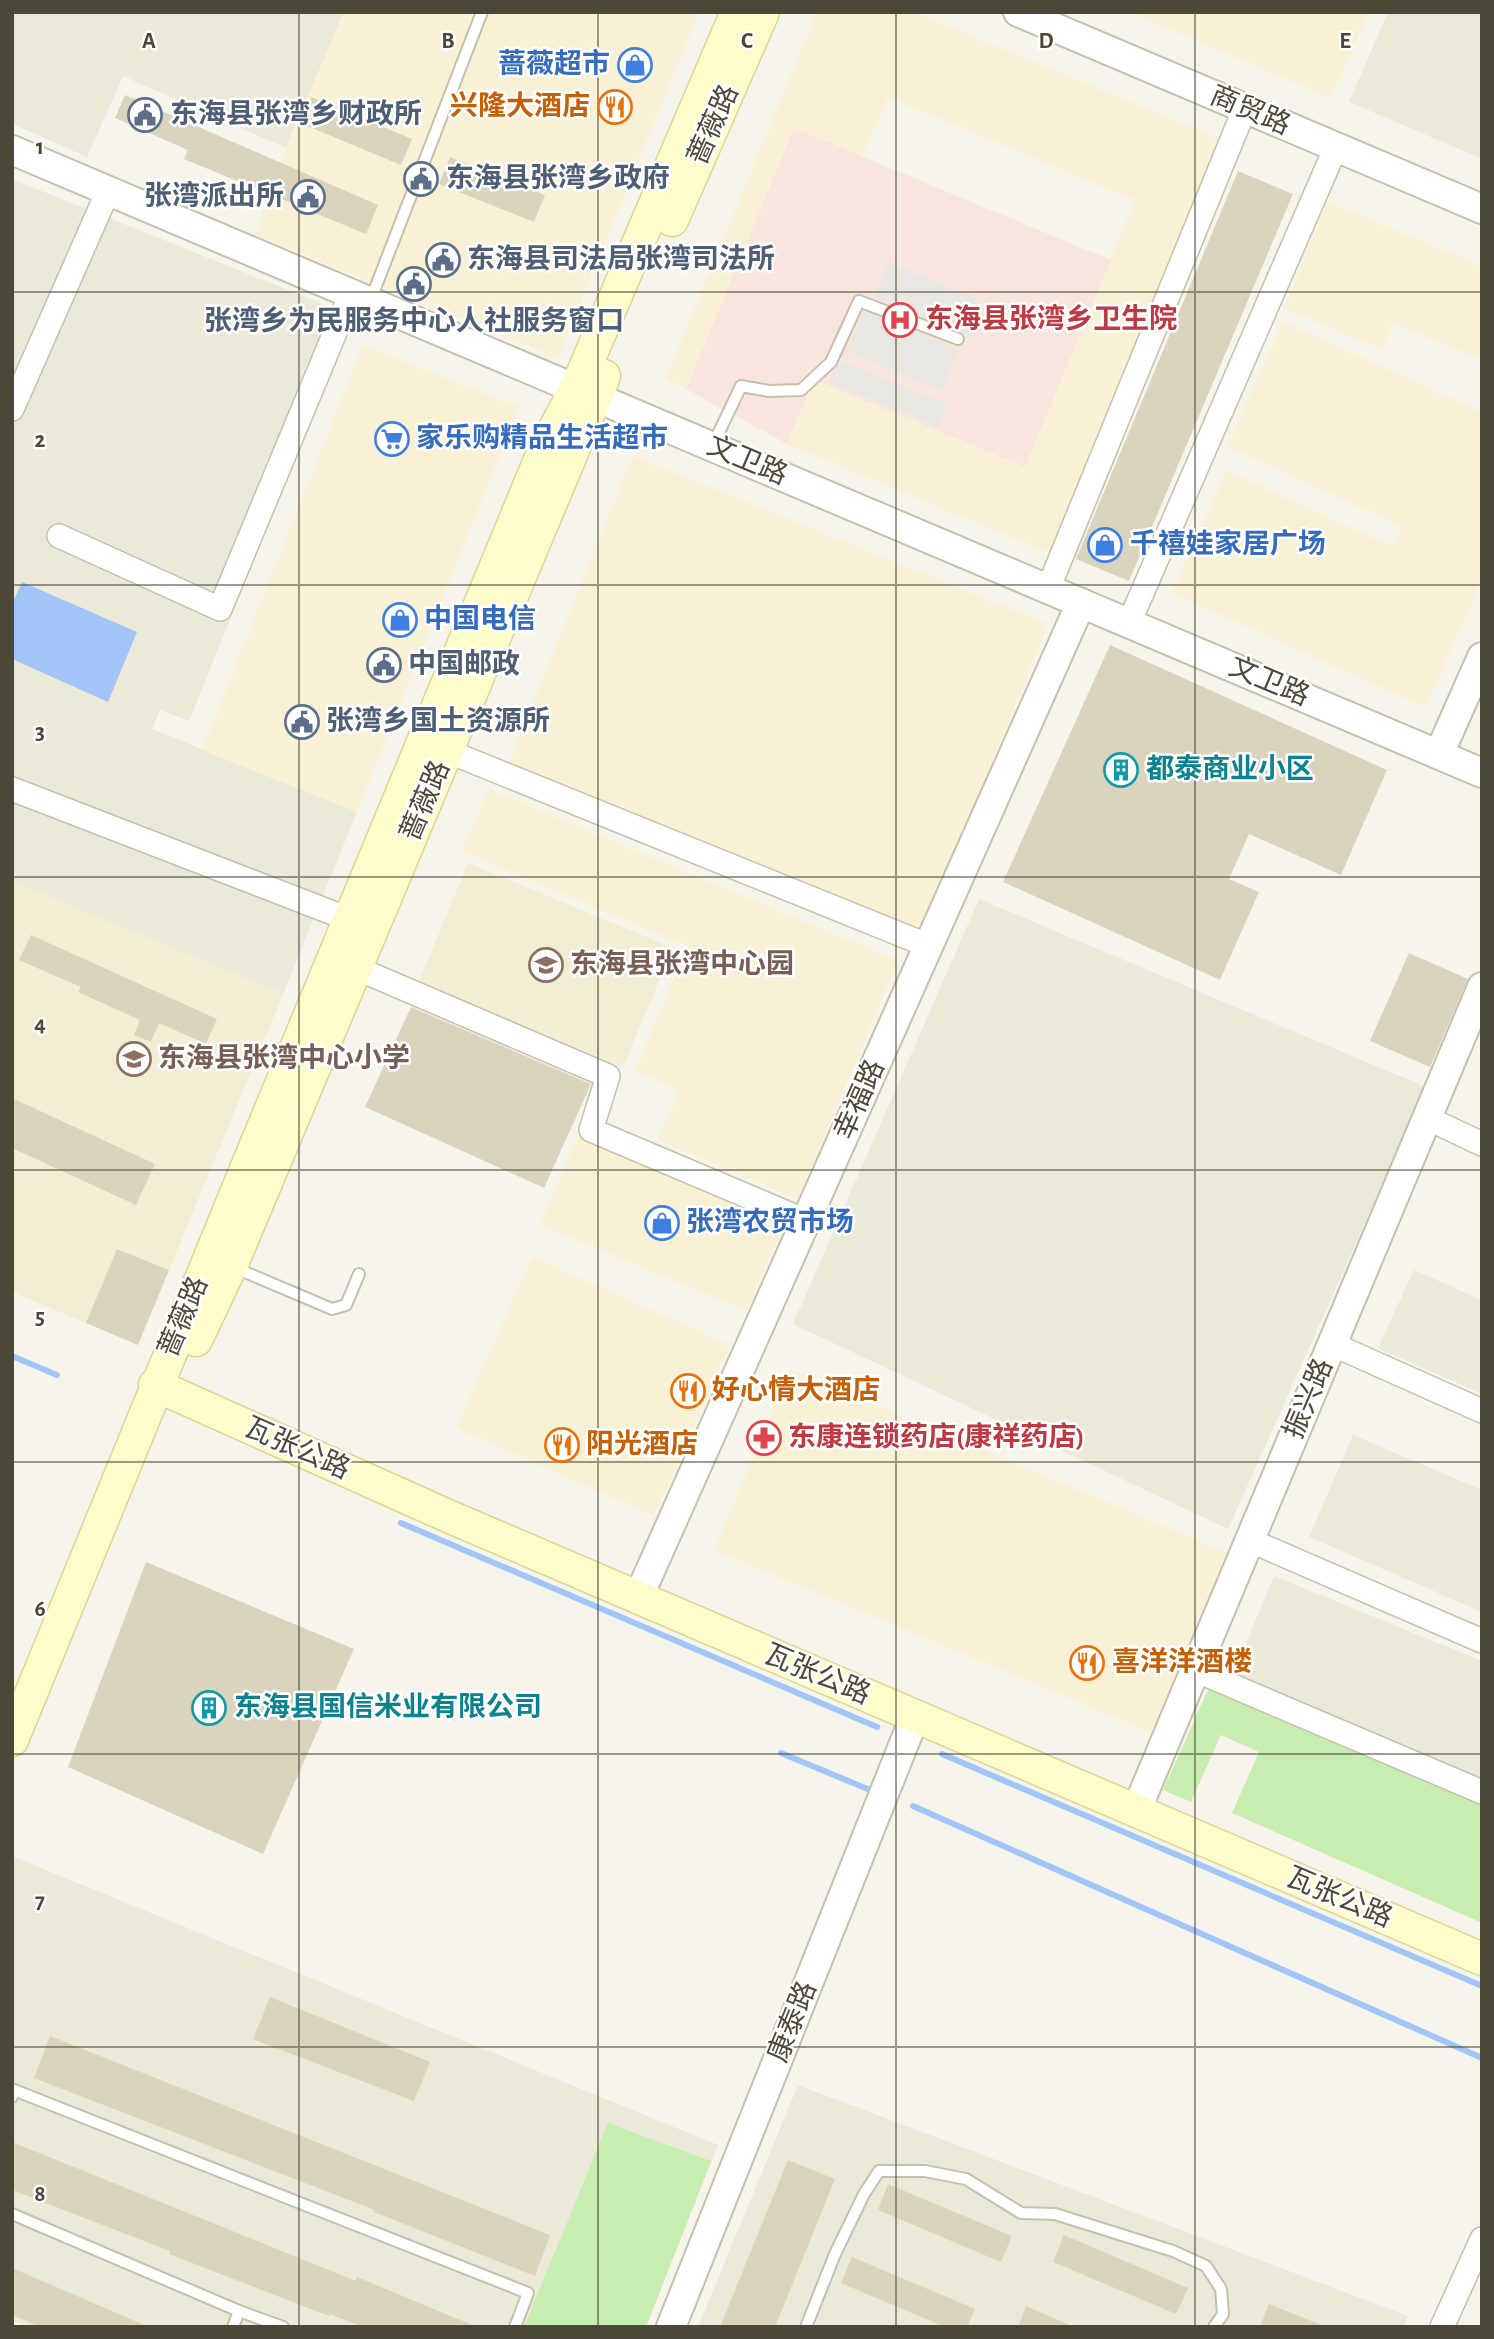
<svg xmlns="http://www.w3.org/2000/svg" width="1494" height="2339" font-family="'Alegreya Sans','Noto Sans SC',sans-serif">
<style>
.residential{fill:#ebe9d8}
.commercial{fill:#f9f1d5}
.education{fill:#f1eed3}
.medical{fill:#f8e6de}
.green{fill:#c7eeb0}
.parking{fill:#e8e7e2}
.water{fill:#a2c5f8}
.lines{fill:none;stroke-linecap:round;stroke-linejoin:round}
.stream{stroke:#a2c5f8;stroke-width:6}
.building{fill:#dad4bf}
.service-casing{stroke:#c4c0ac;stroke-width:14}
.minor-casing{stroke:#c4c0ac;stroke-width:26}
.tertiary-casing{stroke:#c4c0ac;stroke-width:32}
.secondary-casing{stroke:#dbd596;stroke-width:35}
.service{stroke:#fff;stroke-width:10}
.minor{stroke:#fff;stroke-width:23}
.tertiary{stroke:#fff;stroke-width:28}
.secondary{stroke:#fffccc;stroke-width:32}
.grid{fill:none;stroke:#4c4837;stroke-width:2;stroke-opacity:0.55}
.labels{text-anchor:middle;dominant-baseline:central;stroke-width:5;stroke-linejoin:round;paint-order:stroke}
.shop-label{font-size:28px;font-weight:bold;fill:#366cbe;stroke:#fff;text-anchor:start}
.food-label{font-size:28px;font-weight:bold;fill:#c56008;stroke:#fff;text-anchor:start}
.street-label{font-size:28px;fill:#4c4837;stroke:#fff}
.service-label{font-size:28px;font-weight:bold;fill:#4e5e75;stroke:#fff;text-anchor:start}
.health-label{font-size:28px;font-weight:bold;fill:#be3a42;stroke:#fff;text-anchor:start}
.culture-label{font-size:28px;font-weight:bold;fill:#0d838f;stroke:#fff;text-anchor:start}
.education-label{font-size:28px;font-weight:bold;fill:#785e54;stroke:#fff;text-anchor:start}
.grid-label{font-size:23px;text-anchor:middle;font-weight:bold;fill:#4c4837;stroke:#fff;stroke-width:5;stroke-linejoin:round;paint-order:stroke}
</style>
<rect width="100%" height="100%" fill="#f7f5eb"/>
<g class="residential">
<path d="M 12,12 L 344,12 L 286,148 L 123,76 L 87,157 L 12,124 Z"/>
<path d="M 1388,12 L 1482,12 L 1482,159 L 1349,102 Z"/>
<path d="M 12,179 L 353,316 L 189,721 L 160,710 L 152,729 L 357,812 L 283,994 L 12,882 Z"/>
<path d="M 979,899 L 1426,1087 L 1228,1529 L 793,1324 Z"/>
<path d="M 1414,1270 L 1482,1300 L 1482,1394 L 1378,1348 Z"/>
<path d="M 1353,1435 L 1482,1490 L 1482,1612 L 1309,1537 Z"/>
<path d="M 1274,1576 L 1482,1661 L 1482,1778 L 1233,1675 Z"/>
<path d="M 12,1856 L 718,2145 L 646,2327 L 30,2327 L 12,2320 Z"/>
<path d="M 798,2085 L 1408,2316 L 1403,2327 L 698,2327 Z"/>
</g>
<g class="commercial">
<path d="M 344,12 L 699,12 L 558,358 L 255,235 L 282,163 L 286,148 Z"/>
<path d="M 817,12 L 914,12 L 1225,141 L 1054,555 L 787,444 L 814,380 L 1025,467 L 1135,200 L 888,97 L 862,157 L 794,129 L 686,389 L 665,380 Z"/>
<path d="M 1130,12 L 1370,12 L 1330,98 Z"/>
<path d="M 1328,202 L 1482,266 L 1482,360 L 1393,323 L 1381,349 L 1284,308 Z"/>
<path d="M 1283,322 L 1482,412 L 1482,581 L 1425,707 L 1172,593 L 1227,471 L 1393,547 L 1403,527 L 1227,446 Z"/>
<path d="M 363,345 L 519,407 L 357,812 L 202,750 Z"/>
<path d="M 633,456 L 1048,624 L 924,930 L 509,762 Z"/>
<path d="M 489,789 L 898,961 L 798,1199 L 658,1140 L 679,1090 L 635,1071 L 687,946 L 462,851 Z"/>
<path d="M 578,1135 L 785,1220 L 747,1311 L 540,1225 Z"/>
<path d="M 532,1257 L 730,1345 L 654,1516 L 456,1428 Z"/>
<path d="M 790,1369 L 1230,1554 L 1155,1734 L 714,1550 Z"/>
</g>
<g class="education">
<path d="M 468,863 L 673,948 L 623,1067 L 419,982 Z"/>
<path d="M 12,882 L 283,994 L 169,1270 L 117,1249 L 86,1323 L 12,1292 Z"/>
</g>
<path class="medical" d="M 794,128 L 1111,260 L 1025,467 L 814,380 L 787,444 L 686,389 Z"/>
<g class="green">
<path d="M 1211,1683 L 1482,1803 L 1482,1923 L 1232,1813 L 1259,1752 L 1221,1735 L 1191,1802 L 1163,1790 Z"/>
<path d="M 608,2123 L 711,2161 L 646,2327 L 524,2327 Z"/>
</g>
<g class="parking">
<path d="M 888,262 L 979,300 L 964,335 L 873,297 Z"/>
<path d="M 865,310 L 959,350 L 942,391 L 847,351 Z"/>
<path d="M 838,360 L 947,404 L 938,426 L 829,382 Z"/>
</g>
<path class="water" d="M 22,582 L 137,632 L 108,702 L 12,659 L 12,604 Z"/>
<g class="lines">
<g class="stream">
<path d="M 12,1356 L 57,1375"/>
<path d="M 401,1523 L 877,1727"/>
<path d="M 781,1753 L 870,1790"/>
<path d="M 942,1754 L 1482,1986"/>
<path d="M 913,1806 L 1482,2058"/>
</g>
</g>
<g class="building">
<path d="M 125,95 L 378,205 L 366,234 L 184,159 L 188,150 L 115,118 Z"/>
<path d="M 311,97 L 412,139 L 401,165 L 300,123 Z"/>
<path d="M 450,157 L 545,195 L 534,222 L 439,184 Z"/>
<path d="M 1238,171 L 1293,194 L 1129,581 L 1076,559 Z"/>
<path d="M 1110,645 L 1387,770 L 1341,875 L 1249,834 L 1229,879 L 1259,892 L 1220,980 L 1003,882 Z"/>
<path d="M 31,935 L 217,1019 L 206,1044 L 159,1023 L 151,1042 L 134,1035 L 140,1020 L 78,992 L 81,987 L 19,960 Z"/>
<path d="M 1409,953 L 1468,979 L 1430,1067 L 1370,1041 Z"/>
<path d="M 411,1007 L 591,1084 L 544,1188 L 365,1107 Z"/>
<path d="M 12,1098 L 155,1164 L 136,1205 L 12,1148 Z"/>
<path d="M 117,1249 L 169,1270 L 138,1345 L 86,1323 Z"/>
<path d="M 146,1562 L 354,1649 L 263,1854 L 68,1767 Z"/>
<path d="M 270,1997 L 430,2062 L 414,2101 L 253,2039 Z"/>
<path d="M 50,2036 L 550,2235 L 535,2276 L 374,2212 L 375,2210 L 34,2078 Z"/>
<path d="M 12,2142 L 356,2281 L 357,2277 L 477,2327 L 363,2327 L 330,2314 L 329,2316 L 169,2254 L 170,2251 L 12,2190 Z"/>
<path d="M 788,2160 L 835,2179 L 775,2327 L 720,2327 Z"/>
<path d="M 888,2184 L 1012,2236 L 1001,2262 L 878,2210 Z"/>
<path d="M 1064,2235 L 1188,2288 L 1176,2314 L 1053,2262 Z"/>
<path d="M 852,2257 L 975,2309 L 967,2327 L 945,2327 L 841,2283 Z"/>
<path d="M 12,2268 L 149,2327 L 41,2327 L 12,2315 Z"/>
<path d="M 1269,2304 L 1324,2326 L 1324,2327 L 1260,2327 Z"/>
<path d="M 1026,2306 L 1074,2327 L 1018,2327 Z"/>
</g>
<g class="lines">
<g class="service-casing">
<g id="service">
<path d="M 371,299 L 482,12"/>
<path d="M 712,447 L 741,386 L 769,391 L 801,390 L 831,362 L 859,301 L 958,339"/>
<path d="M 233,1267 L 332,1309 L 346,1305 L 359,1274"/>
<path d="M 12,2097 L 14,2090 L 528,2293 L 515,2327"/>
<path d="M 12,2214 L 239,2311 L 283,2327"/>
<path d="M 233,2327 L 239,2311"/>
<path d="M 806,2327 L 835,2254 L 864,2194 L 879,2171 L 925,2171 L 966,2179 L 1021,2213 L 1055,2214 L 1173,2251 L 1206,2266 L 1221,2289 L 1223,2314 L 1214,2327"/>
</g>
</g>
<g class="minor-casing">
<g id="minor">
<path d="M 12,409 L 108,191"/>
<path d="M 59,536 L 220,609 L 351,294"/>
<path d="M 1048,589 L 1245,108"/>
<path d="M 1129,623 L 1336,147"/>
<path d="M 447,751 L 929,946"/>
<path d="M 12,789 L 351,920"/>
<path d="M 356,968 L 608,1076 L 591,1130 L 806,1221"/>
<path d="M 1427,1118 L 1482,1144"/>
<path d="M 1332,1344 L 1482,1411"/>
<path d="M 1249,1540 L 1482,1641"/>
<path d="M 1195,1670 L 1482,1792"/>
<path d="M 1442,2327 L 1482,2239"/>
</g>
</g>
<g class="tertiary-casing">
<g id="tertiary">
<path d="M 1018,12 L 1482,209"/>
<path d="M 12,150 L 1482,773"/>
<path d="M 1439,754 L 1482,657"/>
<path d="M 638,1598 L 1081,603"/>
<path d="M 1136,1811 L 1482,987"/>
<path d="M 671,2327 L 915,1716"/>
</g>
</g>
<g class="secondary-casing">
<g id="secondary">
<path d="M 672,220 L 763,12"/>
<path d="M 196,1340 L 231,1266 L 604,376"/>
<path d="M 155,1385 L 448,1516 L 1482,1959"/>
<path d="M 12,1740 C 187,1306 369,876 547,443 L 576,389 L 737,12"/>
</g>
</g>
<use href="#service" class="service"/>
<use href="#minor" class="minor"/>
<use href="#tertiary" class="tertiary"/>
<use href="#secondary" class="secondary"/>
</g>
<path class="grid" d="M 299,12 L 299,2327M 598,12 L 598,2327M 896,12 L 896,2327M 1195,12 L 1195,2327M 12,292 L 1482,292M 12,585 L 1482,585M 12,877 L 1482,877M 12,1170 L 1482,1170M 12,1462 L 1482,1462M 12,1754 L 1482,1754M 12,2047 L 1482,2047"/>
<defs>
<g id="shop-ring" transform="scale(1.75)"><circle r="9.5" fill="#fff" stroke="#3f7fe0" stroke-width="1.5"/><path d="M-5-2.5h2.3a2.7 3.5 0 0 1 5.4 0H5L5.5 6h-11ZM-1.5-2.5h3a1.5 2.3 0 0 0-3 0Z" fill="#3f7fe0"/></g>
<g id="restaurant-ring" transform="scale(1.75)"><circle r="9.5" fill="#fff" stroke="#e8710a" stroke-width="1.5"/><path d="M-5-6h1v4h1v-4h1v4h1v-4h1v5L-1.5 .5V6h-2V.5L-5-1ZM5-6V6H3V1.5H1.5Q1.5-4 5-6Z" fill="#e8710a"/></g>
<g id="civic-ring" transform="scale(1.75)"><circle r="9.5" fill="#fff" stroke="#5c6f8a" stroke-width="1.5"/><path d="M-.6-6.5H3V-4.5H.6V-3L4-1V1h2V6H-6V1h2V-1L-.6-3ZM-1.2 2.5V6h2.4V2.5Z" fill="#5c6f8a"/></g>
<g id="hospital-ring" transform="scale(1.75)"><circle r="9.5" fill="#fff" stroke="#e0444e" stroke-width="1.5"/><path d="M-5-5h3v3.5h4V-5h3V5h-3V1.5h-4V5h-3Z" fill="#e0444e"/></g>
<g id="supermarket-ring" transform="scale(1.75)"><circle r="9.5" fill="#fff" stroke="#3f7fe0" stroke-width="1.5"/><path d="M-6-5.5h2.5l.6 2H6L4.5 2H-2.5L-4.4-4H-6ZM-1.5 3.2a1.3 1.3 0 1 0 .1 0ZM3 3.2a1.3 1.3 0 1 0 .1 0Z" fill="#3f7fe0"/></g>
<g id="building-ring" transform="scale(1.75)"><circle r="9.5" fill="#fff" stroke="#0f9aa8" stroke-width="1.5"/><path d="M-4-6H4V6H1V3H-1V6H-4ZM-2.5-4.3h1.7v1.8h-1.7ZM.8-4.3h1.7v1.8H.8ZM-2.5-1h1.7V.8h-1.7ZM.8-1h1.7V.8H.8Z" fill="#0f9aa8"/></g>
<g id="school-ring" transform="scale(1.75)"><circle r="9.5" fill="#fff" stroke="#8d6e63" stroke-width="1.5"/><path d="M0-5L7-2L0 1L-7-2ZM-4 1L0 2.5L4 1V4Q0 6-4 4Z" fill="#8d6e63"/></g>
<g id="pharmacy-ring" transform="scale(1.75)"><circle r="9.5" fill="#fff" stroke="#e0444e" stroke-width="1.5"/><path d="M-2-6h4v4h4v4h-4v4h-4v-4h-4v-4h4Z" fill="#e0444e"/></g>
</defs>
<g fill-rule="evenodd">
<use href="#shop-ring" x="635" y="65"/>
<use href="#restaurant-ring" x="615" y="107"/>
<use href="#civic-ring" x="145" y="115"/>
<use href="#civic-ring" x="421" y="179"/>
<use href="#civic-ring" x="308" y="197"/>
<use href="#civic-ring" x="443" y="260"/>
<use href="#civic-ring" x="414" y="284"/>
<use href="#hospital-ring" x="900" y="320"/>
<use href="#supermarket-ring" x="392" y="439"/>
<use href="#shop-ring" x="1105" y="545"/>
<use href="#shop-ring" x="400" y="620"/>
<use href="#civic-ring" x="384" y="665"/>
<use href="#civic-ring" x="302" y="722"/>
<use href="#building-ring" x="1121" y="770"/>
<use href="#school-ring" x="546" y="965"/>
<use href="#school-ring" x="134" y="1059"/>
<use href="#shop-ring" x="662" y="1223"/>
<use href="#restaurant-ring" x="688" y="1391"/>
<use href="#pharmacy-ring" x="764" y="1438"/>
<use href="#restaurant-ring" x="562" y="1445"/>
<use href="#restaurant-ring" x="1087" y="1663"/>
<use href="#building-ring" x="209" y="1708"/>
</g>
<g class="labels">
<g class="shop-label">
<text x="610" y="65" text-anchor="end">蔷薇超市</text>
<text x="416" y="439">家乐购精品生活超市</text>
<text x="1130" y="545">千禧娃家居广场</text>
<text x="424" y="620">中国电信</text>
<text x="686" y="1223">张湾农贸市场</text>
</g>
<g class="food-label">
<text x="590" y="107" text-anchor="end">兴隆大酒店</text>
<text x="712" y="1391">好心情大酒店</text>
<text x="586" y="1445">阳光酒店</text>
<text x="1112" y="1663">喜洋洋酒楼</text>
</g>
<g class="street-label">
<text transform="translate(1250 111) rotate(23)">商贸路</text>
<text transform="translate(714 125) rotate(-66)">蔷薇路</text>
<text transform="translate(747 461) rotate(23)">文卫路</text>
<text transform="translate(1269 682) rotate(23)">文卫路</text>
<text transform="translate(426 801) rotate(-67)">蔷薇路</text>
<text transform="translate(860 1100) rotate(-66)">幸福路</text>
<text transform="translate(184 1317) rotate(-67)">蔷薇路</text>
<text transform="translate(1309 1399) rotate(-67)">振兴路</text>
<text transform="translate(297 1449) rotate(24)">瓦张公路</text>
<text transform="translate(817 1675) rotate(23)">瓦张公路</text>
<text transform="translate(1339 1898) rotate(23)">瓦张公路</text>
<text transform="translate(793 2022) rotate(-68)">康泰路</text>
</g>
<g class="service-label">
<text x="170" y="115">东海县张湾乡财政所</text>
<text x="446" y="179">东海县张湾乡政府</text>
<text x="284" y="197" text-anchor="end">张湾派出所</text>
<text x="467" y="260">东海县司法局张湾司法所</text>
<text x="414" y="322" text-anchor="middle">张湾乡为民服务中心人社服务窗口</text>
<text x="408" y="665">中国邮政</text>
<text x="326" y="722">张湾乡国土资源所</text>
</g>
<g class="health-label">
<text x="925" y="320">东海县张湾乡卫生院</text>
<text x="788" y="1438">东康连锁药店(康祥药店)</text>
</g>
<g class="culture-label">
<text x="1146" y="770">都泰商业小区</text>
<text x="234" y="1708">东海县国信米业有限公司</text>
</g>
<g class="education-label">
<text x="570" y="965">东海县张湾中心园</text>
<text x="158" y="1059">东海县张湾中心小学</text>
</g>
</g>
<g class="grid-label">
<text x="149" y="48">A</text>
<text x="448" y="48">B</text>
<text x="747" y="48">C</text>
<text x="1046" y="48">D</text>
<text x="1345" y="48">E</text>
<text x="40" y="154">1</text>
<text x="40" y="447">2</text>
<text x="40" y="739">3</text>
<text x="40" y="1031">4</text>
<text x="40" y="1324">5</text>
<text x="40" y="1616">6</text>
<text x="40" y="1908">7</text>
<text x="40" y="2201">8</text>
</g>
<rect width="1494" height="2339" fill="none" stroke="#4c4837" stroke-width="28"/>
</svg>
